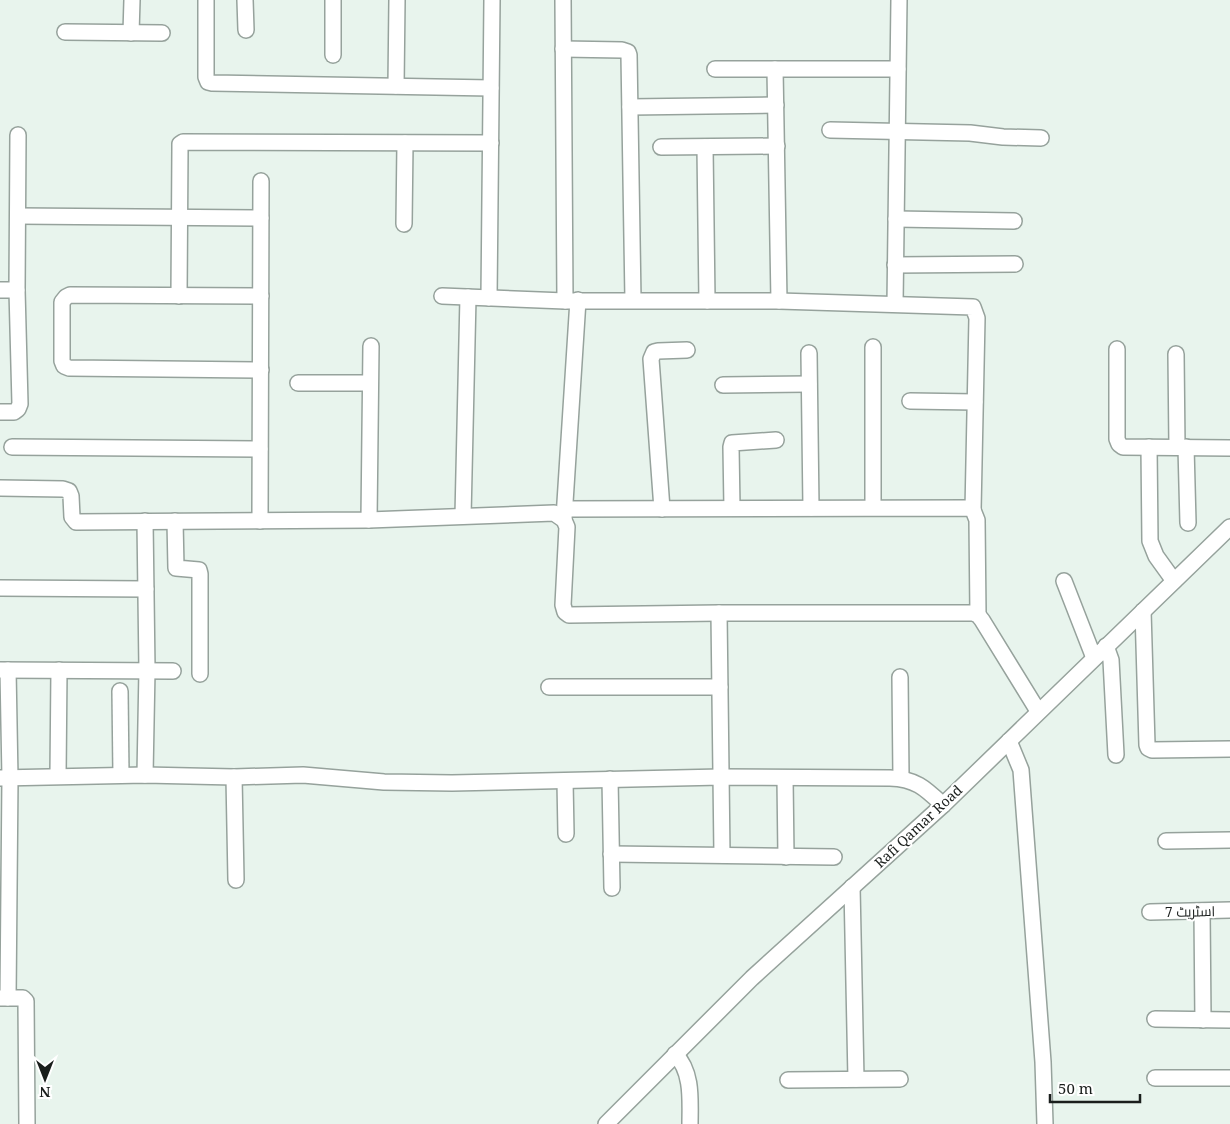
<svg xmlns="http://www.w3.org/2000/svg" width="1230" height="1124" font-family="'Noto Serif',Cairo,serif">
<style>
.lines{fill:none;stroke-linecap:round;stroke-linejoin:round}
.minor-casing{stroke:#96a29c;stroke-width:18}
.minor{stroke:#fff;stroke-width:15}
.labels{text-anchor:middle;dominant-baseline:central;stroke-width:4;stroke-linejoin:round;paint-order:stroke}
.street-label{font-size:14px;fill:#1a1e1c;stroke:#fff}
</style>
<rect width="100%" height="100%" fill="#e8f4ed"/>
<g class="lines">
<g class="minor-casing">
<g id="minor">
<path d="M 206,0 L 206,77 L 208,82 L 212,83 L 491,88"/>
<path d="M 245,0 L 246,30"/>
<path d="M 333,0 L 333,55"/>
<path d="M 563,0 L 565,301"/>
<path d="M 65,32 L 162,33"/>
<path d="M 131,33 L 132,0"/>
<path d="M 563,49 L 622,50 L 628,52 L 629,55 L 633,300"/>
<path d="M 715,69 L 898,69"/>
<path d="M 775,69 L 779,301"/>
<path d="M 396,86 L 397,0"/>
<path d="M 630,107 L 776,105"/>
<path d="M 830,130 L 970,133 L 1003,137 L 1041,138"/>
<path d="M 661,147 L 777,146"/>
<path d="M 705,147 L 707,301"/>
<path d="M 18,216 L 261,218"/>
<path d="M 896,219 L 1014,221"/>
<path d="M 404,224 L 405,143"/>
<path d="M 895,265 L 1015,264"/>
<path d="M 0,290 L 17,290"/>
<path d="M 179,296 L 180,148 L 180,144 L 183,142 L 491,143"/>
<path d="M 261,296 L 70,295 L 66,297 L 62,302 L 62,361 L 64,366 L 69,368 L 261,370"/>
<path d="M 442,296 L 565,301 L 779,301 L 973,307 L 977,318 L 973,510"/>
<path d="M 489,298 L 492,0"/>
<path d="M 895,304 L 899,0"/>
<path d="M 1117,349 L 1117,439 L 1119,444 L 1123,447 L 1230,448"/>
<path d="M 809,353 L 811,508"/>
<path d="M 1176,354 L 1177,447"/>
<path d="M 298,383 L 370,383"/>
<path d="M 723,385 L 809,384"/>
<path d="M 910,401 L 975,402"/>
<path d="M 0,412 L 14,412 L 18,409 L 20,404 L 17,290 L 18,135"/>
<path d="M 12,447 L 260,449"/>
<path d="M 1149,447 L 1150,541 L 1156,556 L 1174,581"/>
<path d="M 1186,447 L 1188,523"/>
<path d="M 0,488 L 63,489 L 69,491 L 71,496 L 72,517 L 76,522 L 369,520 L 554,513 L 564,520 L 567,527 L 563,605 L 565,612 L 569,615 L 719,613 L 973,613 L 978,615 L 982,620 L 1038,711"/>
<path d="M 873,507 L 873,347"/>
<path d="M 732,508 L 731,447 L 732,443 L 776,440"/>
<path d="M 565,509 L 968,508 L 973,510 L 977,520 L 978,615"/>
<path d="M 662,509 L 651,359 L 654,352 L 658,351 L 687,350"/>
<path d="M 463,516 L 468,297"/>
<path d="M 564,518 L 578,300"/>
<path d="M 369,520 L 371,346"/>
<path d="M 175,521 L 176,568 L 199,570 L 200,574 L 200,674"/>
<path d="M 260,521 L 261,181"/>
<path d="M 1064,581 L 1094,658"/>
<path d="M 0,588 L 146,589"/>
<path d="M 1143,611 L 1147,745 L 1148,748 L 1152,750 L 1230,749"/>
<path d="M 719,613 L 722,855"/>
<path d="M 1106,646 L 1111,660 L 1116,755"/>
<path d="M 0,670 L 173,671"/>
<path d="M 900,677 L 901,778"/>
<path d="M 549,687 L 720,687"/>
<path d="M 120,691 L 121,775"/>
<path d="M 1009,741 L 1021,770 L 1043,1062 L 1045,1124"/>
<path d="M 145,775 L 147,670 L 145,521"/>
<path d="M 58,776 L 59,670"/>
<path d="M 234,777 L 236,880"/>
<path d="M 0,778 L 145,775 L 234,777 L 303,775 L 384,782 L 452,783 L 721,777 L 890,778 C 916,779 925,788 943,805"/>
<path d="M 785,778 L 786,857"/>
<path d="M 610,779 L 612,888"/>
<path d="M 565,781 L 566,834"/>
<path d="M 1166,841 L 1230,840"/>
<path d="M 611,854 L 834,857"/>
<path d="M 852,887 L 856,1079"/>
<path d="M 1202,911 L 1203,1020"/>
<path d="M 1150,912 L 1230,910"/>
<path d="M 0,998 L 23,998 L 26,1001 L 27,1124"/>
<path d="M 8,998 L 10,778 L 8,670"/>
<path d="M 1155,1019 L 1230,1020"/>
<path d="M 675,1054 C 693,1072 690,1101 690,1124"/>
<path d="M 1155,1078 L 1230,1078"/>
<path d="M 788,1080 L 900,1079"/>
<path d="M 606,1124 L 752,978 L 943,805 L 1230,527"/>
</g>
</g>
<use href="#minor" class="minor"/>
</g>
<g class="labels">
<g class="street-label">
<text transform="translate(918 826) rotate(-43)">Rafi Qamar Road</text>
<text transform="translate(1190 911) rotate(-1)">اسٹریٹ 7</text>
</g>
</g>
<g transform="translate(45 1079) rotate(180)" stroke="#ffffff" stroke-width="4" paint-order="stroke">
<path d="M0-4L9 19L0 12L-9 19Z" fill="#1a1e1c"/>
<text y="-8" font-size="14" font-weight="bold" text-anchor="middle" fill="#1a1e1c">N</text>
</g>
<path d="M1050 1094v8h90v-8" fill="none" stroke="#1a1e1c" stroke-width="2.5"/>
<text x="1058" y="1094" font-size="15" fill="#1a1e1c" stroke="#ffffff" stroke-width="4" paint-order="stroke">50 m</text>
</svg>
